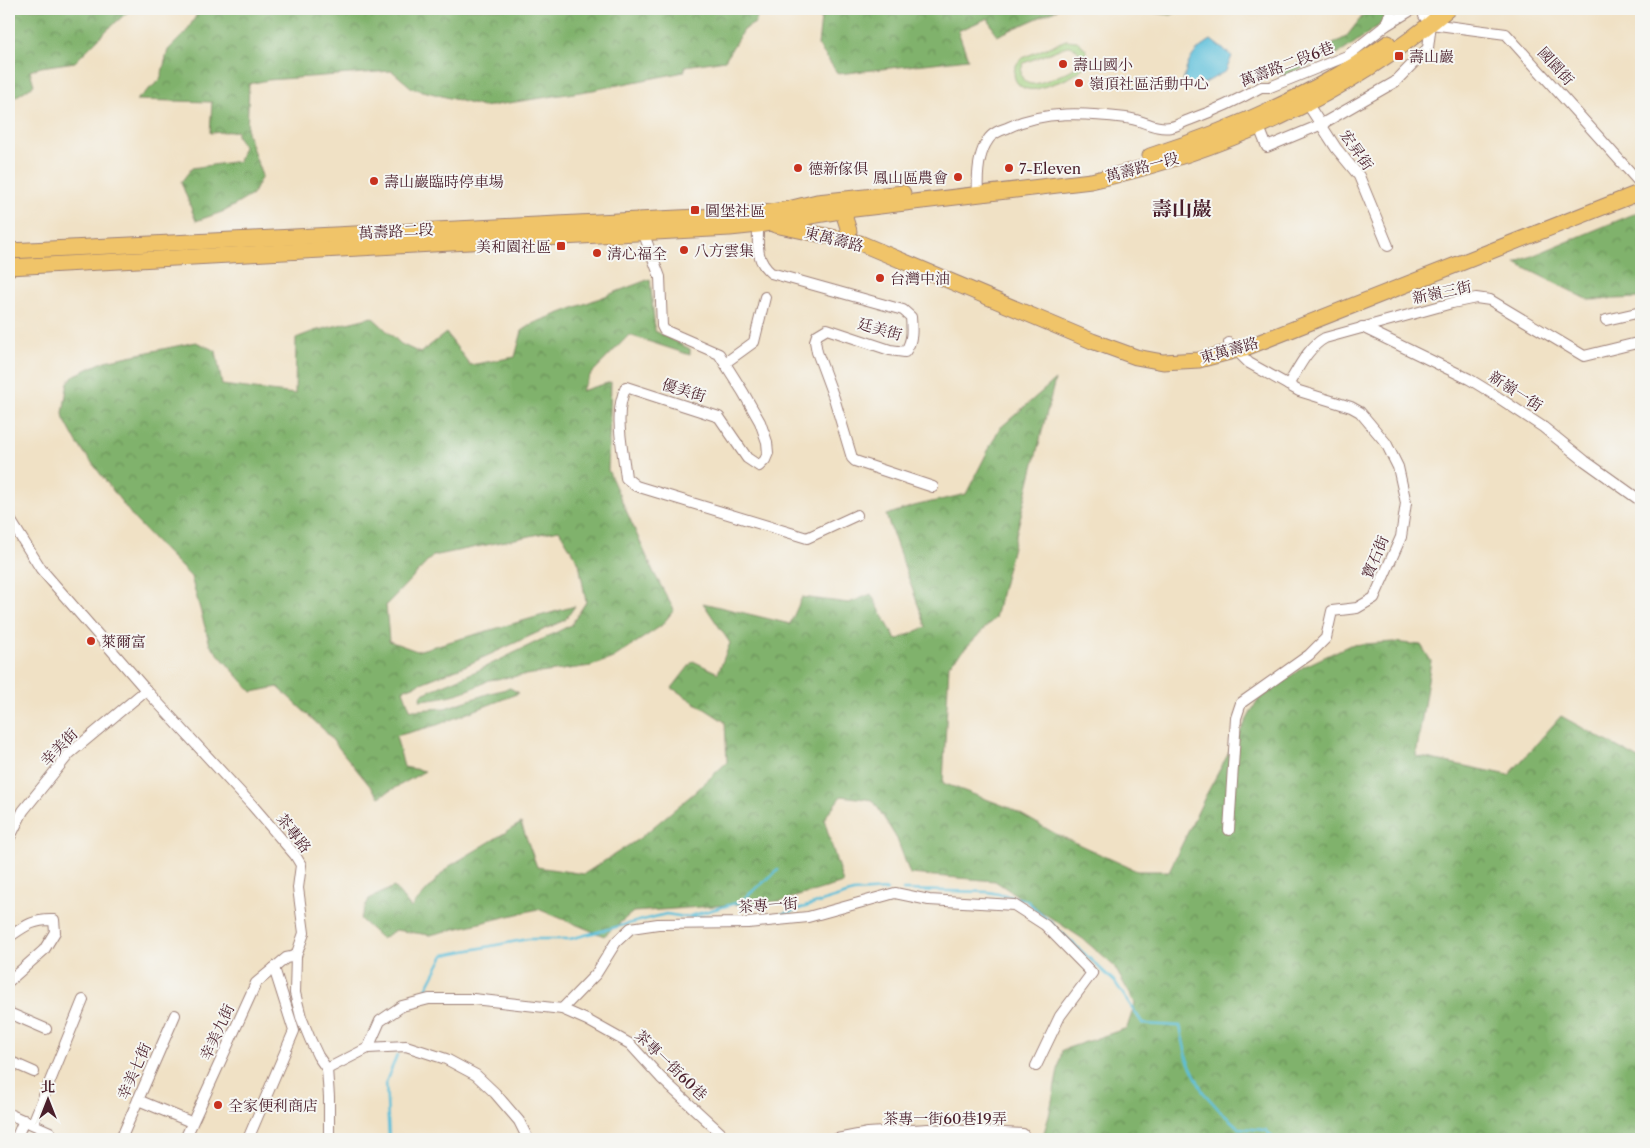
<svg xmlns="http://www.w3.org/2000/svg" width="1650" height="1148" font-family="'Libre Caslon Text','Noto Serif TC',serif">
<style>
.forest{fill:url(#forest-crowns);stroke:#65684c}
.park{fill:url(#park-crowns);stroke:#767754}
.pitch{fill:#a1cf7d;stroke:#767754;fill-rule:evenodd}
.water{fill:#5cbfda;stroke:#536f82}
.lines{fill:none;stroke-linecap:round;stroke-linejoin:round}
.stream{stroke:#5cbfda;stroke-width:2.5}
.minor-casing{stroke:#9d8078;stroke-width:12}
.primary-casing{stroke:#9d8078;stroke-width:17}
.minor{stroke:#fff;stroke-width:10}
.primary{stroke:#f0c469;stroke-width:15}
.poi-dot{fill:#c8321e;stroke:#f6f6f2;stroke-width:2}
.labels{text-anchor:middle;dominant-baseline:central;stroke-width:4;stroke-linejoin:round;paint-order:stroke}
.poi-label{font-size:15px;fill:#4a1f2b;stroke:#f6f6f2;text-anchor:start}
.street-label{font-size:15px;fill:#4a1f2b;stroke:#f6f6f2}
.district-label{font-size:20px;font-weight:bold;fill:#4a1f2b;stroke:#f6f6f2}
</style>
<defs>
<pattern id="forest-crowns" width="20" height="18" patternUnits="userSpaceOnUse" patternTransform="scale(1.25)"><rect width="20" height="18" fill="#80b26c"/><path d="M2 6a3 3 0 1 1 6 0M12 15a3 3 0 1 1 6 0" fill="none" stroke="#6b9059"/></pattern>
<pattern id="park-crowns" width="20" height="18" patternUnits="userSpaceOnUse" patternTransform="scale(1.25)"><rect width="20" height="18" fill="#a1cf7d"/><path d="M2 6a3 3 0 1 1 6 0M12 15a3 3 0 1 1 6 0" fill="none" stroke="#8cb16c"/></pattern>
</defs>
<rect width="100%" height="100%" fill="#f6f6f2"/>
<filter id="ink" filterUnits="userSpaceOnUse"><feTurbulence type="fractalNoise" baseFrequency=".02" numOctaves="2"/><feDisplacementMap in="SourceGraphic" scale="10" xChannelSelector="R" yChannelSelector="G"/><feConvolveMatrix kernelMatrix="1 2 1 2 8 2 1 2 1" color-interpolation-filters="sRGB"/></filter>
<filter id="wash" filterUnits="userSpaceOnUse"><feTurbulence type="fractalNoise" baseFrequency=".0096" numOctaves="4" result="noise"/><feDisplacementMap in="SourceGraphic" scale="20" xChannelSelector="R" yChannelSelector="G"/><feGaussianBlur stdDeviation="1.12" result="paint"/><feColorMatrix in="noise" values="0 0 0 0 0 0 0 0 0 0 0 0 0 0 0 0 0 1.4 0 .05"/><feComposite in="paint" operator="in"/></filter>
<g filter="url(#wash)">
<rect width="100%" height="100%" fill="#f0e1c5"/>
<g class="forest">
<path d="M 9,9 L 131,9 L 107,30 L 75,62 L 41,67 L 30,71 L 34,85 L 9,101 Z"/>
<path d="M 198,9 L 760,9 L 755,23 L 743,30 L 725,60 L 686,66 L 684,72 L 593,90 L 483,107 L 412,88 L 392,71 L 268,80 L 249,84 L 247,132 L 262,176 L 252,195 L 225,211 L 196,221 L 181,182 L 192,168 L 239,161 L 244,146 L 237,136 L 237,131 L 210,133 L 212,102 L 136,100 L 160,80 L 168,50 L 186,32 L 196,16 Z"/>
<path d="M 822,9 L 1058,9 L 997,36 L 988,18 L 958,31 L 968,59 L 838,74 L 818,45 Z"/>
<path d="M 1368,9 L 1402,9 L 1343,51 L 1282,77 L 1286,70 L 1346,37 Z"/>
<path d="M 1641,211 L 1641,298 L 1589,300 L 1515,263 Z"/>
<path d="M 650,279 L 655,331 L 690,349 L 690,355 L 629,335 L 591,374 L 581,391 L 611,382 L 608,470 L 654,573 L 674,610 L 661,626 L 613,658 L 591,666 L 489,680 C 467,693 445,698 420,700 L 422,694 L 479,670 L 571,625 L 586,602 L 579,563 L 559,530 L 433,556 L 386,605 L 389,641 L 417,651 L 575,606 L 565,620 L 467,665 L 403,690 L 410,709 L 415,710 L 445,708 L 490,693 L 510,688 L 519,693 L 437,725 L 396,736 L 404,767 L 425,771 L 379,797 L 325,731 L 278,687 L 252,692 L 210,645 L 191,577 L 136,521 L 77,443 L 64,419 L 63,413 L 68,382 L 75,375 L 105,361 L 196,342 L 216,351 L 222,385 L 295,394 L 296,338 L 314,331 L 372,317 L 401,344 L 420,353 L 446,333 L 470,365 L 515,357 L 522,331 L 534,323 Z"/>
<path d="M 1055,380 L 995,618 L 949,665 L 943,783 L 1010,808 L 1056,834 L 1137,871 L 1169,871 L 1206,795 L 1257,701 L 1303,667 L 1350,645 L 1393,642 L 1421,645 L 1431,661 L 1416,756 L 1509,775 L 1561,716 L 1641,760 L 1641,1139 L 1042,1139 L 1049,1116 L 1062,1050 L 1127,1028 L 1135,1003 L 1114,966 L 1083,939 L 995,881 L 910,874 L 897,839 L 873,800 L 841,796 L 824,819 L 843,883 L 781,901 L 633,912 L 604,936 L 538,909 L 430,935 L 395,930 L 382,939 L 360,919 L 369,899 L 394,887 L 411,908 L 448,867 L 521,823 L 537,867 L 584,874 L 640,838 L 694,793 L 727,762 L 725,722 L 672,688 L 693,661 L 718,673 L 730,643 L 703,603 L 790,624 L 802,597 L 849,603 L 871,594 L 896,640 L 926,627 L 886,515 L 914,506 L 966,494 L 999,429 Z"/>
</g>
<path class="park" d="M 1129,9 L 1183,9 L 1171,15 Z"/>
<path class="pitch" d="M 1066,40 L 1077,41 L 1086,49 C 1093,76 1056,82 1037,89 C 1016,93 1006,72 1022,58 ZM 1067,46 C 1072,46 1077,48 1079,53 C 1081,58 1080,64 1075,67 C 1070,72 1038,85 1032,84 C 1020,83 1019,71 1024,63 Z"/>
<path class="water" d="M 1211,40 L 1232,56 L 1226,71 L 1205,83 L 1188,88 L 1183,81 C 1188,60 1193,51 1211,40 Z"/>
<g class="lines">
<g class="stream">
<path d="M 903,890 L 989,892 L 1026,900 L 1115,982 L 1143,1024 L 1180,1026 L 1187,1059 L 1203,1092 L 1221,1112 L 1239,1128 L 1266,1130 L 1274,1139"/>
<path d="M 690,916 L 740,902 L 778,870"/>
<path d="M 776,916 L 853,892 L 887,890"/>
<path d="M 686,917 L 761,917"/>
<path d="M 425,991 L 444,955 L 528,939 L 570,939 L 666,914 L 685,917"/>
<path d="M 389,1139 L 386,1082 L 397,1055"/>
</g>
</g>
</g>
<g filter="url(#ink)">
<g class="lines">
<g class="minor-casing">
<g id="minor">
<path d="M 1424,16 L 1431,24 L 1506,34 L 1640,183"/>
<path d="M 1385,26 L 1392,9"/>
<path d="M 1307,103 L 1336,148 L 1359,176 L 1388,246"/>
<path d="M 1259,127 L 1267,147 L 1320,125 L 1395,82 L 1428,48 L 1431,24"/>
<path d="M 978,195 C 977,178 978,154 988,140 C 992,133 1001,130 1007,128 C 1044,110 1086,113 1126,118 C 1141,119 1155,130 1171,127 C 1177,126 1183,122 1189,120 C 1214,111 1238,100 1261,87 L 1270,87 L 1347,56 L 1385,26 L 1413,9"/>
<path d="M 758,220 C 759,240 753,258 771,273 L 903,310 L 911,317 C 912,330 913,341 905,352 L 890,350 L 827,329 L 817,335 L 815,341 L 817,352 L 834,398 L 852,458 L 855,461 L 933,487"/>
<path d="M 643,232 L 660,277 L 662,326 L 664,330 L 719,354 L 743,392 L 760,422 L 767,442 L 768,453 L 765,460 L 759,466 L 747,458 L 719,417 L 626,387 C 613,414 623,449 626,478 L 636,486 L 807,538 L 857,515"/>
<path d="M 1606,320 L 1641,312"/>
<path d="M 1362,327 L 1469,379 L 1487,390 L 1543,427 L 1585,461 L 1641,501"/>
<path d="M 725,363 L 754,342 L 765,297"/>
<path d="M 1288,385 C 1298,369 1308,347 1325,338 L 1452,303 L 1476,298 L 1490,300 L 1584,356 L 1641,342"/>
<path d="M 9,518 L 41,569 L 146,690 L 252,805 L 295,855 L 301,865 L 298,888 L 304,933 L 296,956 L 295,993 L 301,1017 L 310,1039 L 318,1056 L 327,1069 L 329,1097 L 329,1133 L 328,1139"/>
<path d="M 1229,830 L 1236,718 L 1241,703 L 1309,655 L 1326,638 L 1332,611 L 1357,608 L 1374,598 L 1401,537 L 1406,503 L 1398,467 L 1386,443 L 1360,412 L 1351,407 L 1299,391 L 1249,363 L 1229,343"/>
<path d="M 9,839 L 23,811 L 69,754 L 146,690"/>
<path d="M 9,937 C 25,926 33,919 54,920 L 55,932 L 44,950 L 9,981"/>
<path d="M 562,1009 L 596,974 L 616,942 L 631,928 L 658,924 L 748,923 L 808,917 L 895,893 L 929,900 L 1014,905 L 1045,925 L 1092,973 L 1060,1016 L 1036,1066"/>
<path d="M 9,1013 L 46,1029"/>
<path d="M 368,1048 L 380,1021 L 402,1006 L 429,999 L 473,999 L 562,1009 L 587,1020 L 630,1044 L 661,1078 L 727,1139"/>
<path d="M 9,1061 L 34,1072"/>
<path d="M 327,1069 L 368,1048 L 406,1046 L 446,1059 L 476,1075 L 495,1093 L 519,1121 L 528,1139"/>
<path d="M 138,1100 L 191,1122"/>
<path d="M 9,1114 L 50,1132 L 47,1139"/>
<path d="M 33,1123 L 83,1000"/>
<path d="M 16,1139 L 24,1120"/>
<path d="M 121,1139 L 175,1015"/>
<path d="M 185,1139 L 256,983 L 286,958 L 296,956"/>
<path d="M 248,1139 L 294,1031 L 274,968"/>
<path d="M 837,1139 L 868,1133 L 928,1129 L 1023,1134"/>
</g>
</g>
<g class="primary-casing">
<g id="primary">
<path d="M 1150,156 C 1233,129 1316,94 1388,43"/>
<path d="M 846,210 L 844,215 L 849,231"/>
<path d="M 775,225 L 860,243 L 1092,341 L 1136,357 L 1163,362 L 1199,360 L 1245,348 L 1641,192"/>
<path d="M 9,251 L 758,214 L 784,210 L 817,202 L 903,193"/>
<path d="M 9,267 L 730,228 L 758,225 L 846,210 L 1091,181 C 1221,152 1347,96 1448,9"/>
</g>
</g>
<use href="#minor" class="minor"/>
<use href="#primary" class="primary"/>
</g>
</g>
<g class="poi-dot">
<rect x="1394" y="51" width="10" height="10" rx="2.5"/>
<circle cx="1063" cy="64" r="5"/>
<circle cx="1079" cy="83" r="5"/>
<circle cx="798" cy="168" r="5"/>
<circle cx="1009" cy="168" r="5"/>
<circle cx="958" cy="177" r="5"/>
<circle cx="374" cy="181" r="5"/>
<rect x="690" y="205" width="10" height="10" rx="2.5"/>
<rect x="556" y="241" width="10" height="10" rx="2.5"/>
<circle cx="684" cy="250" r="5"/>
<circle cx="597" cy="253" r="5"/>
<circle cx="880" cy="278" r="5"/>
<circle cx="91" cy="641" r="5"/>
<circle cx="218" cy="1105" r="5"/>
</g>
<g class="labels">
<g class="poi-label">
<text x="1409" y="56">壽山巖</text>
<text x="1073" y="64">壽山國小</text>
<text x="1089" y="83">嶺頂社區活動中心</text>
<text x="808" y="168">德新傢俱</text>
<text x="1019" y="168">7-Eleven</text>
<text x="948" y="177" text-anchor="end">鳳山區農會</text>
<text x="384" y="181">壽山巖臨時停車場</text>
<text x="705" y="210">圓堡社區</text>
<text x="551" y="246" text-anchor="end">美和園社區</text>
<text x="694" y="250">八方雲集</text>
<text x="607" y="253">清心福全</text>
<text x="890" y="278">台灣中油</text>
<text x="101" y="641">萊爾富</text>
<text x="228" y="1105">全家便利商店</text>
</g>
<g class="street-label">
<text transform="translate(1287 64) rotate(-21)">萬壽路二段6巷</text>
<text transform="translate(1556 66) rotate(48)">國園街</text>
<text transform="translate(1357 150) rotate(55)">宏昇街</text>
<text transform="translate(1142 167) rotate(-15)">萬壽路一段</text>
<text transform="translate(396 231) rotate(-3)">萬壽路二段</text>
<text transform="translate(834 239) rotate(14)">東萬壽路</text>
<text transform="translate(1442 292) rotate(-12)">新嶺三街</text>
<text transform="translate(880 329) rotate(16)">廷美街</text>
<text transform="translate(1229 350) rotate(-16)">東萬壽路</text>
<text transform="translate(684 390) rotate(17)">優美街</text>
<text transform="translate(1516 391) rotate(33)">新嶺一街</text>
<text transform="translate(1375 557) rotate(-67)">寶石街</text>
<text transform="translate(59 747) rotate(-46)">幸美街</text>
<text transform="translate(294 833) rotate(52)">茶專路</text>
<text transform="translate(768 905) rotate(-4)">茶專一街</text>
<text transform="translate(217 1032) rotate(-65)">幸美九街</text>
<text transform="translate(671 1065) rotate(44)">茶專一街60巷</text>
<text transform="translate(134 1071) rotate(-66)">幸美七街</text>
<text x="945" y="1118">茶專一街60巷19弄</text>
</g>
<g class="district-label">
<text x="1182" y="209">壽山巖</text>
</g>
</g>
<rect width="1650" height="1148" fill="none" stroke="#f6f6f2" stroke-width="30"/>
<g transform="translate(48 1100)" stroke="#f6f6f2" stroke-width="4" paint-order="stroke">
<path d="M0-4L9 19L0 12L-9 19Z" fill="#4a1f2b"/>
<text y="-8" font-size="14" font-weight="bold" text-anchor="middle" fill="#4a1f2b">北</text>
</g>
</svg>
